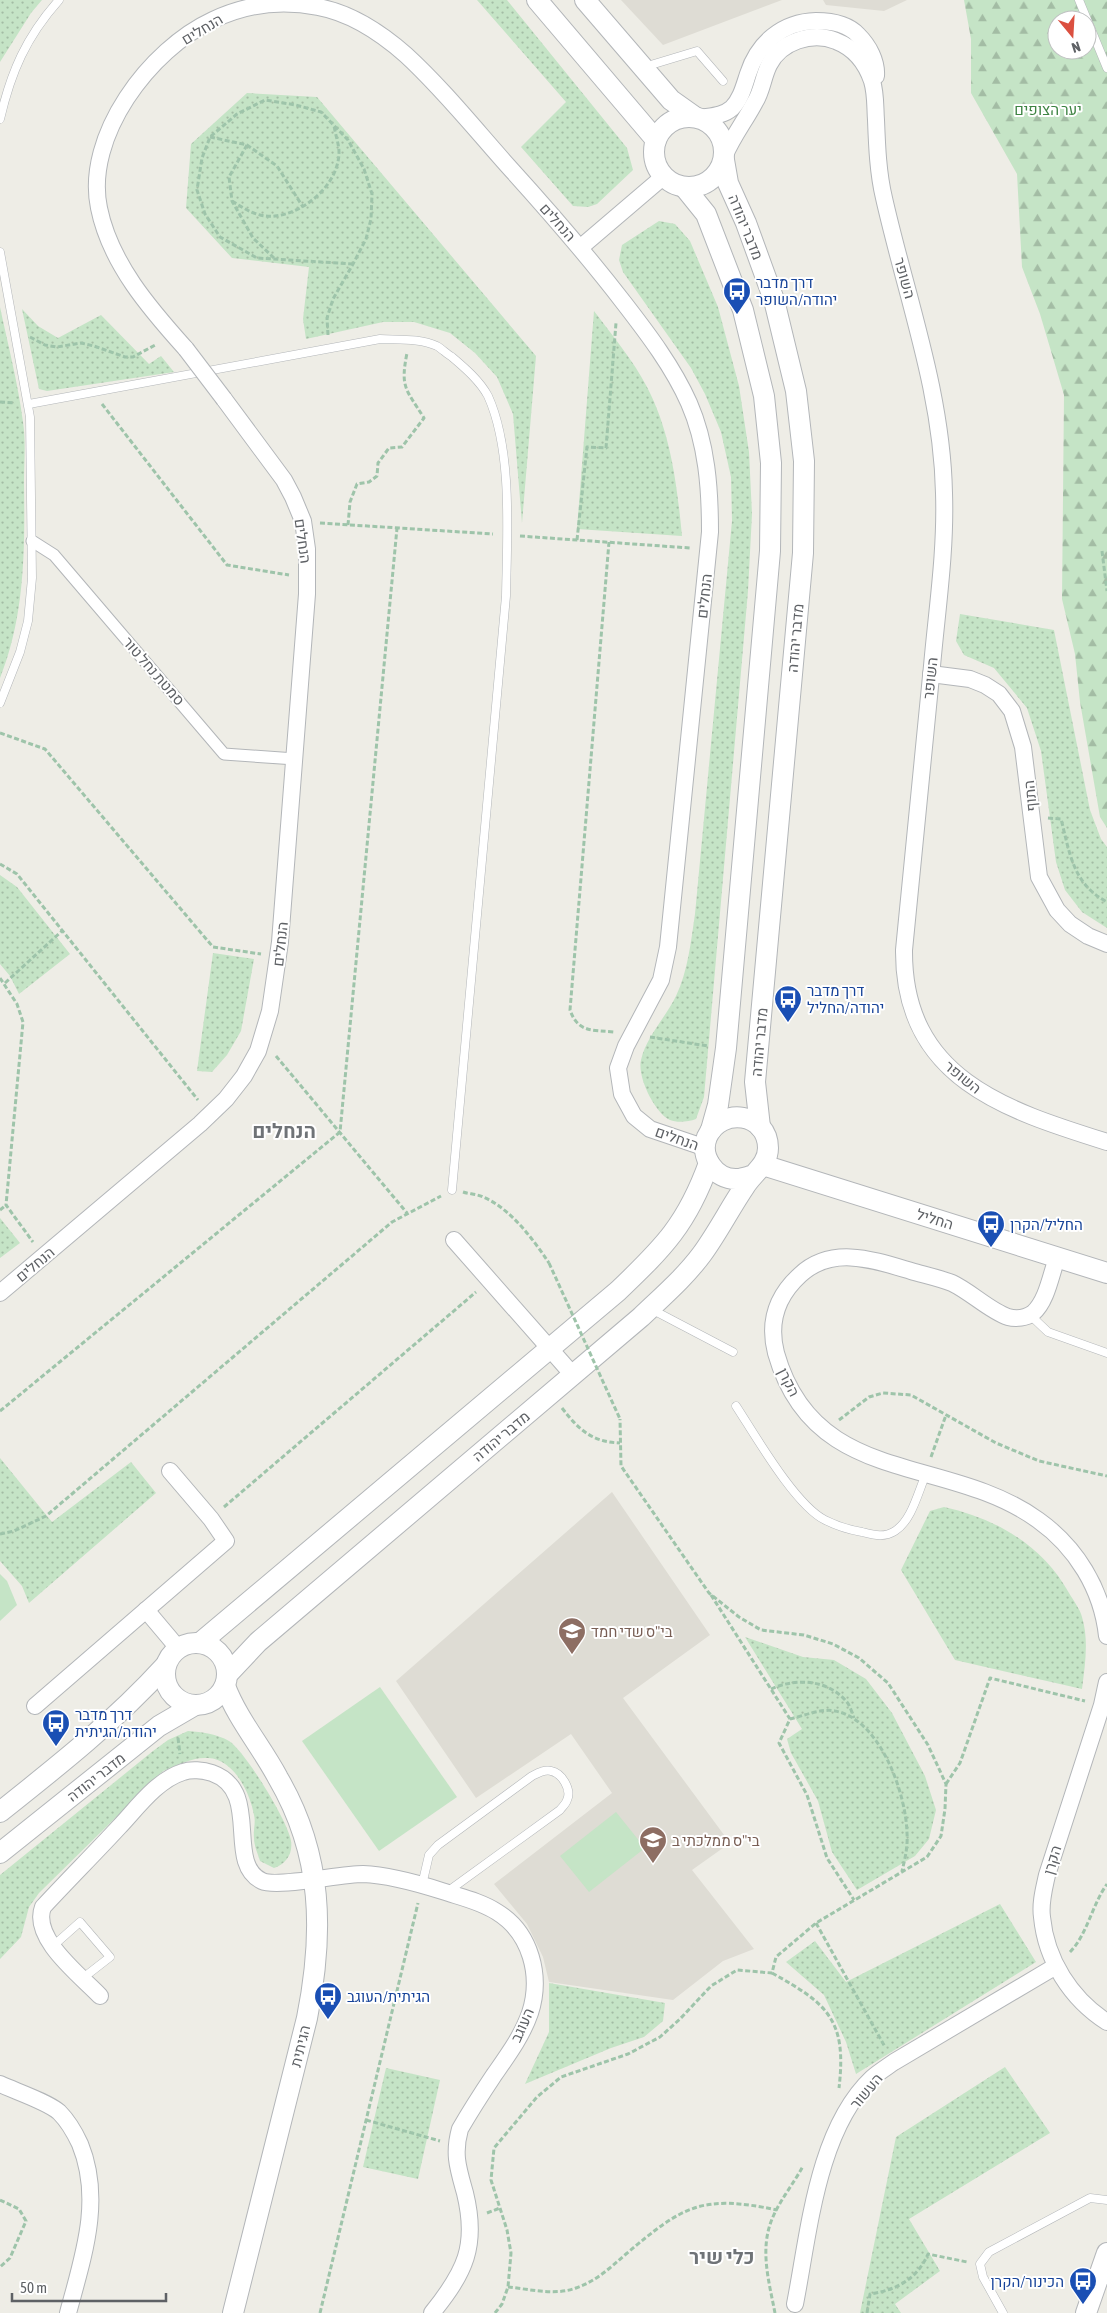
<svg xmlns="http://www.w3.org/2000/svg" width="1107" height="2313" font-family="'Asap Condensed',Heebo,sans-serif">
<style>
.education{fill:#dedcd4}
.grass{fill:#c5e4c6}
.forest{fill:url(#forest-firs);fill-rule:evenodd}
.park{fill:url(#park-dots)}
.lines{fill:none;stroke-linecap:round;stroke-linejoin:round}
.service-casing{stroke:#b3b6b9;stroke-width:9}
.pedestrian-casing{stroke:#b3b6b9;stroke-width:13}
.minor-casing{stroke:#b3b6b9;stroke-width:18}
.tertiary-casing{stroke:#b3b6b9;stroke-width:22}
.path{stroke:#9ec4aa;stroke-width:3;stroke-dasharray:5 2.5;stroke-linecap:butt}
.service{stroke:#fff;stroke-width:8}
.pedestrian{stroke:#fff;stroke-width:11}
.minor{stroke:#fff;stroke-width:16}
.tertiary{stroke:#fff;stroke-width:20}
.minor-bridge-casing{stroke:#b3b6b9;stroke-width:18;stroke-linecap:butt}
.path-bridge{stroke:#9ec4aa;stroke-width:3;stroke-dasharray:5 2.5;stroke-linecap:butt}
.minor-bridge{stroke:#fff;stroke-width:16}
.labels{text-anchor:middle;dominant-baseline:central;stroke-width:4;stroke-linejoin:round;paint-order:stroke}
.street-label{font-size:15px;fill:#5e6165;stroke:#fff}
.park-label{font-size:15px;fill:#3e8443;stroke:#fff}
.transit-label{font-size:15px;fill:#164399;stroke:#fff;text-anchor:start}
.education-label{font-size:15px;fill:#785e54;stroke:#fff;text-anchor:start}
.district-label{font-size:20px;font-weight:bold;fill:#6f7377;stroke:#fff}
</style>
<defs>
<pattern id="forest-firs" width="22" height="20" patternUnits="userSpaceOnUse" patternTransform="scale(1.25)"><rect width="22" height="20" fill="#c5e4c6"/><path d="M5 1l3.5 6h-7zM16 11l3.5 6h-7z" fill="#a3bca4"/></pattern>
<pattern id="park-dots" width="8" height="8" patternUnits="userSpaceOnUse" patternTransform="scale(1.25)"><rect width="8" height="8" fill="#c5e4c6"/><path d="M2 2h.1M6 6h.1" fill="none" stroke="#a3bca4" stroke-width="1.8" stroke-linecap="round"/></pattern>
</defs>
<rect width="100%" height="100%" fill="#eeede6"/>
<g class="education">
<path d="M 621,0 L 782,0 L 663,45 Z"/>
<path d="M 823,0 L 907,0 L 884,11 L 826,5 Z"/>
<path d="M 612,1492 L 710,1635 L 623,1698 L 730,1843 L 692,1870 L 754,1949 L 723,1961 L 673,2000 L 549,1982 L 543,1957 L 527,1924 L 494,1884 L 612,1793 L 571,1734 L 476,1798 L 396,1681 Z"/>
</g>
<g class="grass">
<path d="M 0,1574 L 7,1581 L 17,1605 L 0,1621 Z"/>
<path d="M 380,1687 L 457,1797 L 379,1851 L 302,1741 Z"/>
<path d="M 616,1812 L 645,1848 L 589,1892 L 560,1856 Z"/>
</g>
<path class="forest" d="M 964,0 L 1107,0 L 1107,828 L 1100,817 L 1080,702 L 1075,654 L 1062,599 L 1064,395 L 1040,314 L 1022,267 L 1017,174 L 971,93 L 971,39 ZM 1057,20 L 1087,20 L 1087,50 L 1057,50 Z"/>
<g class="park">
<path d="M 0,0 L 42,0 L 31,13 L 0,62 Z"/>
<path d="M 477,0 L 507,0 L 627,148 L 633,170 L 597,204 L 588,207 L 573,206 L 521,147 L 566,102 Z"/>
<path d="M 247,93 L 317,97 L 536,356 L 522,523 L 513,414 L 497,377 L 475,353 L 450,333 L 414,322 L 383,322 L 306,339 L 303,319 L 309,267 L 232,258 L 186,208 L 191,144 Z"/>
<path d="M 659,221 L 675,224 L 690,241 L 718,307 L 739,386 L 749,452 L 752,514 L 748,591 L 704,1097 L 696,1119 C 688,1122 677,1123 670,1120 C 654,1112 637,1076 641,1060 C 646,1037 666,1017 676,996 C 688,971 691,941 695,914 L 732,521 L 731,477 L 721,432 L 705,394 L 691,368 L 623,272 L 619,260 L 622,245 Z"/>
<path d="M 0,307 C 8,345 18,383 23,422 C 26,442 24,463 24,483 C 25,549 25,616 0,678 Z"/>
<path d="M 22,309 L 38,326 L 58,338 L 101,315 L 149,364 L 161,356 L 174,372 L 47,391 L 39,389 Z"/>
<path d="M 594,311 C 612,335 633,360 647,387 C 671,433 677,485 682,536 L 577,529 Z"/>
<path d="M 960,614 L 1054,630 L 1090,810 L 1101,839 L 1107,847 L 1107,928 L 1082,912 L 1065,890 L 1056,862 L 1041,751 L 1027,708 L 994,668 L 964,655 L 956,641 Z"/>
<path d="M 0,875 L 17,887 L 70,954 L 19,994 L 10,976 L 0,964 Z"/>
<path d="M 213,953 L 254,959 L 241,1031 L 227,1055 L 212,1072 L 197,1071 Z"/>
<path d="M 0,1218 L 20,1243 L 0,1258 Z"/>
<path d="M 0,1458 L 52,1522 L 131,1462 L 156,1493 L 29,1603 L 22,1586 L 0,1561 Z"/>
<path d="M 944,1507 C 997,1519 1042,1545 1069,1593 C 1073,1600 1080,1609 1082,1617 C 1089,1640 1085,1665 1082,1689 L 955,1660 L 901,1570 L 930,1511 Z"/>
<path d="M 745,1637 L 803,1657 L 834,1660 L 866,1679 L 892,1713 L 925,1776 L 936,1810 L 929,1839 L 915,1856 L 857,1890 L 832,1852 L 818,1801 L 791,1753 L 787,1739 L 802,1729 Z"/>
<path d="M 188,1731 C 202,1732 217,1734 229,1741 C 245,1751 289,1823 291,1841 C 293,1854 286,1864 274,1868 L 260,1861 C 258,1854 254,1846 254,1838 C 253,1831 256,1822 254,1815 C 250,1793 234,1759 208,1758 C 192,1757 178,1765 163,1771 L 39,1893 L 29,1907 L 21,1937 L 0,1959 L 0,1875 L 153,1751 L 168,1740 Z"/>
<path d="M 1000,1904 L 1036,1962 L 856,2074 L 846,2042 L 824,1995 L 786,1962 L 815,1941 L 846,1982 Z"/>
<path d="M 549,1983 L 665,2003 L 663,2021 L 644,2037 L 611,2048 L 525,2084 L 549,2032 Z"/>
<path d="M 1005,2067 L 1050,2133 L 909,2219 L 940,2271 L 895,2304 L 901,2313 L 860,2313 L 896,2137 Z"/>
<path d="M 386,2068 L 440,2080 L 418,2179 L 363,2167 Z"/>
</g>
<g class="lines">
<g class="service-casing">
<g id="service">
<path d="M 1079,0 L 1107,68"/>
<path d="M 644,67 L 697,51 L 723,81"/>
<path d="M 0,119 C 11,72 26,37 59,0"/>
<path d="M 0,252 L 30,417 L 32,578 L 28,621 L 20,652 L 0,703"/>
<path d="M 29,404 L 380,339 C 398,340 420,338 437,346 C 442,349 447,354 452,357 C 465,368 480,381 488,396 C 513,451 507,536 506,596 L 452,1190"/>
<path d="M 651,1309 L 733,1352"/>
<path d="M 1029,1314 L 1048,1332 L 1107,1353"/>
<path d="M 736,1406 C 755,1435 795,1505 825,1520 C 837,1526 850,1530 862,1532 C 874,1535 884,1538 895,1531 C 912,1520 918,1492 926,1474"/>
<path d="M 422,1885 L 429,1855 L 438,1845 L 532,1776 C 538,1773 545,1769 551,1771 C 562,1773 572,1790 567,1800 C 566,1804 562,1807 560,1810 L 447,1892"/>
<path d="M 53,1946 L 80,1922 L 110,1957 L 83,1978"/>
<path d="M 1003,2313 L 983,2277 L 980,2264 L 989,2252 L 1090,2198 L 1107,2200"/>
</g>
</g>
<g class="pedestrian-casing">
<path id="pedestrian" d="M 32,541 L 54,555 L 224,754 L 295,759"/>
</g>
<g class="minor-casing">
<g id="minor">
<path d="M 700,118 C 711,116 723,116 732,108 C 741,99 744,86 748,74 C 758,43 782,22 816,21 C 830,21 848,24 858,35 C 869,46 877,61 876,76"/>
<path d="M 725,155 C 733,136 745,121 755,102 C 762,91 763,77 769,65 C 780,42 812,31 836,41 C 854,48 866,63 872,81 C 876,94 875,107 876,120 C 877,146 878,173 884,198 C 906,296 942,391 944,493 C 946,551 937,609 932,666 C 922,761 913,856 904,950 C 903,1078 1005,1110 1107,1142"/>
<path d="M 581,247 L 663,177"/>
<path d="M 186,349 C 150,309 110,263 99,208 C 84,136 150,49 213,20 C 246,4 283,0 318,7 C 351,13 381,33 406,55 C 443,89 475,129 508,166 C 548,210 587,255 624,303 C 648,334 673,367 689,403 C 707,444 710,489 710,532 L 668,947 L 661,980 L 626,1046 L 618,1068 L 622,1094 L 634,1116 L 650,1129 L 706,1148"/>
<path d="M 931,674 L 970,679 L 985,685 L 999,694 L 1012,711 L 1023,747 L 1039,877 L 1057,910 L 1070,924 L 1088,936 L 1107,944"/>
<path d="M 454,1240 L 573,1375"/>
<path d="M 1057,1258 C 1051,1274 1047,1301 1033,1313 C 1026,1318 1016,1319 1008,1317 C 990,1311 971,1292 952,1283 C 939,1278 925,1275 911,1271 C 874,1260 832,1245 800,1275 C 777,1296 768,1322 776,1353 C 814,1488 947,1454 1038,1520 C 1076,1547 1102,1589 1107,1636"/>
<path d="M 0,1293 L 200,1124 L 226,1099 L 244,1076 L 258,1051 L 270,1011 L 280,942 L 307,594 L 307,549 L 303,521 L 293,497 L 284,480 L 224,399"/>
<path d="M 146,1610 L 178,1648"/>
<path d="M 1107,1682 L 1102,1705 L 1047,1875 C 1044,1889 1040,1903 1042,1917 C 1046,1960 1071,1999 1107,2022"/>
<path d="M 35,1706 L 226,1541 L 211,1519 L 170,1471"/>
<path d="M 100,1996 C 80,1975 31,1938 43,1907 C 68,1880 94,1854 119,1827 C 137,1808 157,1780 183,1772 C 191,1769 203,1770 212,1773 C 263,1791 224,1863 262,1881 C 277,1888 340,1874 363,1874 C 389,1875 417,1883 442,1891 C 460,1897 480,1901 497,1912 C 531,1933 542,1976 530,2013 C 522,2036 508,2055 494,2075 C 482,2093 471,2110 460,2129 C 453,2154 458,2168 465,2193 C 478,2246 465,2272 432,2313"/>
<path d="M 0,2084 C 15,2091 48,2102 59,2112 C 69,2122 74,2131 80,2144 C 103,2200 83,2257 68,2313"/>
<path d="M 795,2304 C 809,2233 817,2130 872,2078 C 879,2072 887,2067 894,2062 L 1056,1966"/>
</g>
</g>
<g class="tertiary-casing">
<g id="tertiary">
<path d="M 537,0 L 656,140"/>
<path d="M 585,0 L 671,100 L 695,117"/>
<circle cx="689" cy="152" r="35"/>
<path d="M 724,160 L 728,183 L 746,223 L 774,300 L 796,391 L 804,461 L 803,553 L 755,1082 L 760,1127"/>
<path d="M 685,188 L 706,214 L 743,310 L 764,396 L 771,463 L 770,551 L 726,1048 L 718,1105 L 711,1130"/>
<path d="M 763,1165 L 1107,1273"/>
<circle cx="196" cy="1674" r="31"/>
<path d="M 200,1643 L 618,1291 C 664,1247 687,1224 709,1163"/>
<path d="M 227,1675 L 258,1642 L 641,1317 C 663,1296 685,1277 702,1254 C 718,1232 730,1208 745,1186 C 753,1173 768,1165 768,1148 C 768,1113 721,1106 707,1137 C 699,1156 715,1180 737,1179 C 741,1179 747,1177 751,1176"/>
<path d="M 225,1686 C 238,1720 261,1746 278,1778 C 323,1855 324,1933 307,2018 L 233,2313"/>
<path d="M 0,1812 C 58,1766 115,1721 165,1666"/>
<path d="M 0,1853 L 159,1726 L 195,1705"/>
<path d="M 1086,2313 L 1107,2253"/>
</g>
</g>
<g class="path">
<path d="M 210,137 L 247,145 L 277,166 L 303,207"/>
<path d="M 247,145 L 229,177 L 232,201 L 253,238 L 274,258"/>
<path d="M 232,201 C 245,209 258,218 275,216 C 305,213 339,184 339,152 C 339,144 335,134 334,125"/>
<path d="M 328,335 L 327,318 L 333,299 L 353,264 L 366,239 L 371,219 L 372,194 L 364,169 L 348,140 L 321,112 L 296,105 L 265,100 L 237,114 L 210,137 L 202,158 L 197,190 L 205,214 L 220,237 L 257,258 L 353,264"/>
<path d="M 30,337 L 45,345 L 57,347 L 81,343 L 94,346 L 125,357 L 133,357 L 157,344"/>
<path d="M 0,402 L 15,403"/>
<path d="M 102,404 L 227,565 L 289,575"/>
<path d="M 320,523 L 493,534"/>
<path d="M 348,525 L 350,502 L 357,484 L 369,482 L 377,476 L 378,463 L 389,448 L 402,447 L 424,418 C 406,389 400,388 407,353"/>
<path d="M 520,536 L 690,548"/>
<path d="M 577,540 L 587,447 L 606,448 L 616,323"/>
<path d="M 609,542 L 570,1010 C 578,1033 593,1030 614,1032"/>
<path d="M 1102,551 L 1107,591"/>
<path d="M 0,733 L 45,749 L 213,947 L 261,954"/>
<path d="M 1048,818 L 1061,819 C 1070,854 1073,884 1107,902"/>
<path d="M 0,864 L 17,874 L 198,1100"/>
<path d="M 0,978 L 17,1004 L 23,1022 L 6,1205 L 33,1242"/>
<path d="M 5,983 L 63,930"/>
<path d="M 650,1037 L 708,1046"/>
<path d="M 276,1056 L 407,1213"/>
<path d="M 463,1192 C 469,1194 477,1194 483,1197 C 510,1208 533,1239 549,1263"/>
<path d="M 0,1210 L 6,1205"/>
<path d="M 562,1408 C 579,1430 592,1442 620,1443"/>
<path d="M 0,1411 L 340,1132 L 397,528"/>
<path d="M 839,1420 L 869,1397 L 883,1393 L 911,1395 L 996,1443 L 1039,1461 L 1107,1476"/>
<path d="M 931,1457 L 946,1415"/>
<path d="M 224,1507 L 476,1292"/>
<path d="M 0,1534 L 14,1531 L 46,1516 L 392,1222 L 441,1196"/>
<path d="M 711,1595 L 790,1719 L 779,1743 L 807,1795 L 827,1858 L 854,1900"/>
<path d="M 771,1689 C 795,1678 827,1679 846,1701 C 850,1705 852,1713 854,1718"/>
<path d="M 790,1719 C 803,1716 822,1708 835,1711 C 880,1719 906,1793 907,1833 C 908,1846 905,1859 902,1871"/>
<path d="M 178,1738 L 180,1754"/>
<path d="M 946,1784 L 960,1763 L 990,1678 L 1085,1701"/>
<path d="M 816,1923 L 885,2047"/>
<path d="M 1070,1952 C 1087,1935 1092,1905 1107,1884"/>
<path d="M 772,1973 C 828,2004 847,2020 839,2088"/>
<path d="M 366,2120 L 440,2141"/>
<path d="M 0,2200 L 19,2209 L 26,2221 L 10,2258 L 0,2267"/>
<path d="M 487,2213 L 500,2208"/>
<path d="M 508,2287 C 529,2289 555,2296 576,2288 C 596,2281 610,2268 626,2254 C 683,2206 701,2194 777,2210"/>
<path d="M 320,2313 L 418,1903"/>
<path d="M 495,2313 L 502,2304 L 508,2287 L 511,2253 L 507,2230 L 491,2180 L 494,2148 L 537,2097 L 561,2077 L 628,2054 L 660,2037 L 680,2019 L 711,1986 L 737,1970 L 772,1973 L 776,1957 L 816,1923 L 927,1857 L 941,1836 L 945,1809 L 946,1784 L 928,1745 L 888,1683 L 859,1658 L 833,1644 L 804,1635 L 761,1630 L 739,1617 L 709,1593 L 621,1466 L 620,1419"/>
<path d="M 775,2313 C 770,2287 762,2258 768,2232 C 773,2208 792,2187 803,2166"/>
<path d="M 867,2313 L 870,2294 C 897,2290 917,2279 928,2254 L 967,2262"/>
</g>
<use href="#service" class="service"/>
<use href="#pedestrian" class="pedestrian"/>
<use href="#minor" class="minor"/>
<use href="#tertiary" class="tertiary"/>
<g class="minor-bridge-casing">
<path id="minor-bridge" d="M 186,349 L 224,399"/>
</g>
<path class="path-bridge" d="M 549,1263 L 620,1419"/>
<use href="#minor-bridge" class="minor-bridge"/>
</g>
<defs>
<g id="bus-pin" transform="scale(1.4375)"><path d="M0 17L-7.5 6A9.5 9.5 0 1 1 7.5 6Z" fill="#1a4fb4" stroke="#fff"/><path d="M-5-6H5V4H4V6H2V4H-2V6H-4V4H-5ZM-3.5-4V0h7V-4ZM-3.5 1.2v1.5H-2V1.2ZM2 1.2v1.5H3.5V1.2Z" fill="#fff"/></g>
<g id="school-pin" transform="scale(1.4375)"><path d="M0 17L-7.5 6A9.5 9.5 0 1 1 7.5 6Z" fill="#8d6e63" stroke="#fff"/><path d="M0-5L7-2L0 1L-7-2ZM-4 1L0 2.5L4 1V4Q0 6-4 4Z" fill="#fff"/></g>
</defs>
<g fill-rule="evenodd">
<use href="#bus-pin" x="737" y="291"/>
<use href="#bus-pin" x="788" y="999"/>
<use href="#bus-pin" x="991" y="1224"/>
<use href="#school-pin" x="572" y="1631"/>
<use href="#bus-pin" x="56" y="1723"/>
<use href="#school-pin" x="653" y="1840"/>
<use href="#bus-pin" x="328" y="1996"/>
<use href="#bus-pin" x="1083" y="2281"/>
</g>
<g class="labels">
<g class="street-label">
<text transform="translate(202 29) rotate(-31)">הנחלים</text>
<text transform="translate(558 222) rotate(48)">הנחלים</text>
<text transform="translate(746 227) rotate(68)">מדבר יהודה</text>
<text transform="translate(905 278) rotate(74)">השופר</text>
<text transform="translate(303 541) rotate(82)">הנחלים</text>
<text transform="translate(704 596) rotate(-84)">הנחלים</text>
<text transform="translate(795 638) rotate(-85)">מדבר יהודה</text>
<text transform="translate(154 671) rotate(49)">סמטת נחל טור</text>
<text transform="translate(930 678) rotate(-84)">השופר</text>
<text transform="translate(1030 796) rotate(-96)">התוף</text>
<text transform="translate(280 944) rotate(-84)">הנחלים</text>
<text transform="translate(759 1042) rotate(-85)">מדבר יהודה</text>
<text transform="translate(963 1077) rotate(39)">השופר</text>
<text transform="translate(677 1138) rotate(19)">הנחלים</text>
<text transform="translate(935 1219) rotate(17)">החליל</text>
<text transform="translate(35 1264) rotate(-40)">הנחלים</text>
<text transform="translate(789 1382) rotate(63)">הקרן</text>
<text transform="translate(501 1436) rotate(-40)">מדבר יהודה</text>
<text transform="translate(96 1777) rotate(-38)">מדבר יהודה</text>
<text transform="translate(1052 1860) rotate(-73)">הקרן</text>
<text transform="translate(522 2025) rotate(-66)">העוגב</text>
<text transform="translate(300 2046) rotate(-76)">הגיתית</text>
<text transform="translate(866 2091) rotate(-50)">העשור</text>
</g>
<g class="park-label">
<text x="1048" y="109">יער הצופים</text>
</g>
<g class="transit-label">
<text x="756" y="282">דרך מדבר<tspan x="756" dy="17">יהודה/השופר</tspan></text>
<text x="807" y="990">דרך מדבר<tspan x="807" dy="17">יהודה/החליל</tspan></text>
<text x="1010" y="1224">החליל/הקרן</text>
<text x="75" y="1714">דרך מדבר<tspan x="75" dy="17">יהודה/הגיתית</tspan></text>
<text x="347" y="1996">הגיתית/העוגב</text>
<text x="1064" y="2281" text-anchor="end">הכינור/הקרן</text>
</g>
<g class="education-label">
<text x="591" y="1631">בי"ס שדי חמד</text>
<text x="672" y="1840">בי"ס ממלכתי ב</text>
</g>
<g class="district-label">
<text x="284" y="1130">הנחלים</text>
<text x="722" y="2256">כלי שיר</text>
</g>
</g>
<g transform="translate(1072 35) rotate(162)"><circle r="24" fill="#ffffff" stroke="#bfc0c1"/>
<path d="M0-4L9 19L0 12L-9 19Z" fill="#db5040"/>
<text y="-8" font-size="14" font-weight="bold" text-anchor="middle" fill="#5e6165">N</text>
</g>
<path d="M12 2293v8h154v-8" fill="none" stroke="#5e6165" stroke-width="2.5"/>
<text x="20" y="2293" font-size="15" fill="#5e6165" stroke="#ffffff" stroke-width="4" paint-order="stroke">50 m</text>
</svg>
